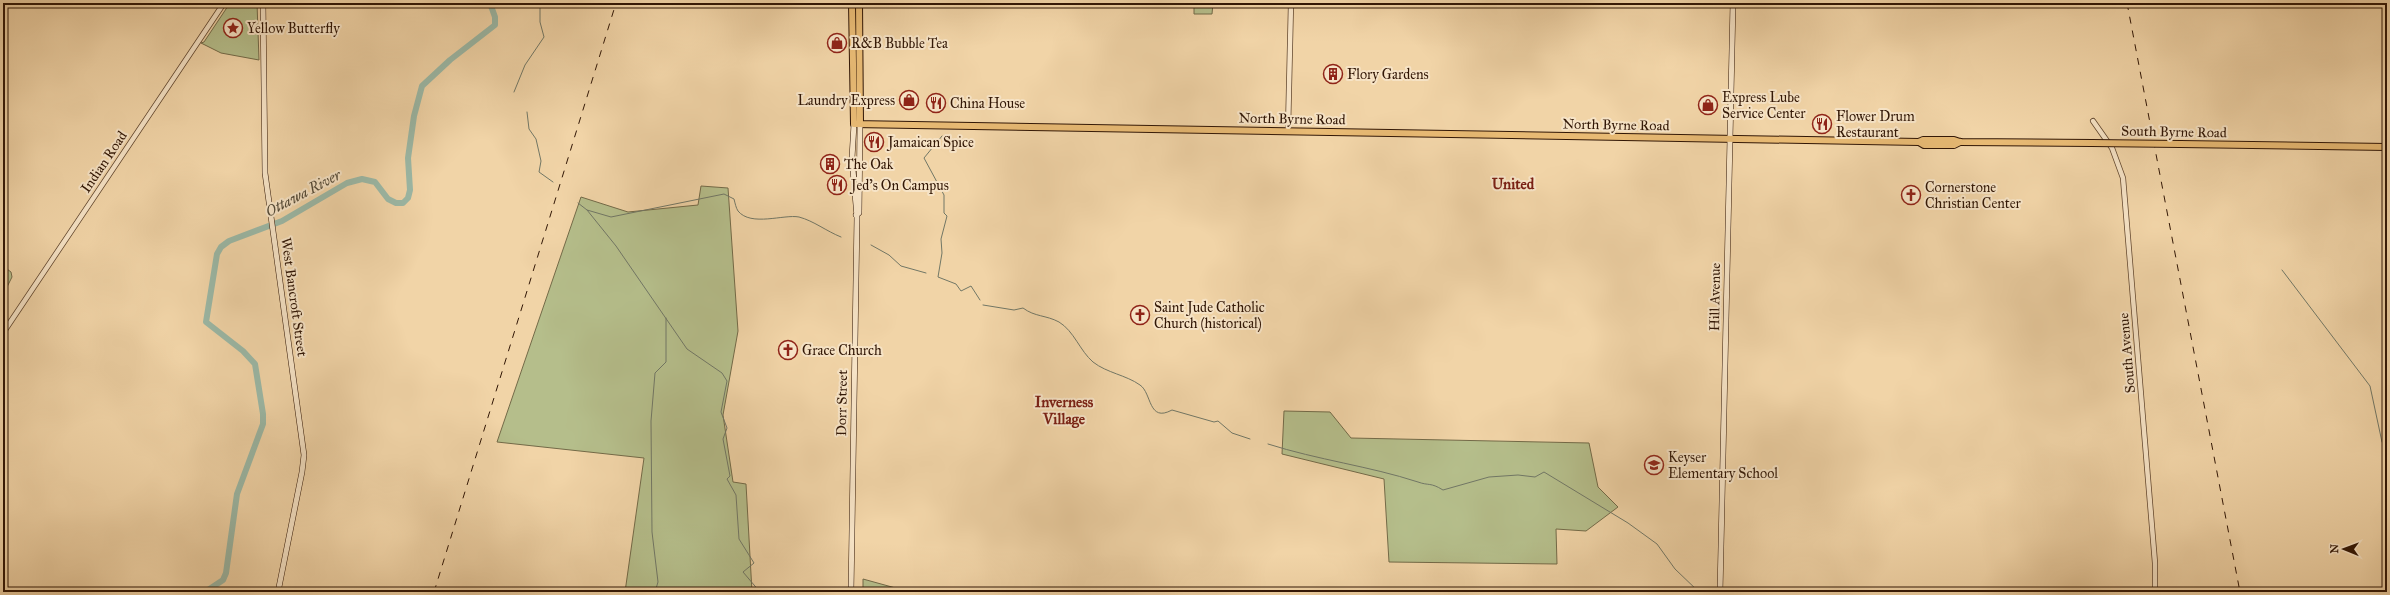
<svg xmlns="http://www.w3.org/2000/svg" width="2390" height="595" font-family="'IM FELL Great Primer',serif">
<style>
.green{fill:#b5be8b;stroke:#736a48}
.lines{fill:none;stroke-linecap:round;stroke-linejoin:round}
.stream{stroke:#717766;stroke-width:1}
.river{stroke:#9bb8a6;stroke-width:6}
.tertiary-casing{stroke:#61462e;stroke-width:6}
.secondary-casing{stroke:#311605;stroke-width:6}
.primary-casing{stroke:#311605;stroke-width:8}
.tertiary{stroke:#f6e3c6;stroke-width:4.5}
.secondary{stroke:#f6e3c6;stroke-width:5}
.primary{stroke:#e8ba74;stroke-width:6}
.rail{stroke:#311605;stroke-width:1;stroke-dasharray:7 7;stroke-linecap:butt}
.primary-bridge-casing{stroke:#311605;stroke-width:8;stroke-linecap:butt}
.primary-bridge{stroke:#e8ba74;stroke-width:6}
.labels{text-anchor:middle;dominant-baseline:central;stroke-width:4;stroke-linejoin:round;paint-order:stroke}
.poi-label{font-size:14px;fill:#311605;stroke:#f6e3c6;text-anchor:start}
.street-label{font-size:14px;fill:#311605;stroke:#f6e3c6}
.neighbourhood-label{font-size:15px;font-weight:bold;fill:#7a1f14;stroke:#f6e3c6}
.water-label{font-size:15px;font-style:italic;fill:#514735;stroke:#f6e3c6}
</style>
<rect width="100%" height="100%" fill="#f1d4a7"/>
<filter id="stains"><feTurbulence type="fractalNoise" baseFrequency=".005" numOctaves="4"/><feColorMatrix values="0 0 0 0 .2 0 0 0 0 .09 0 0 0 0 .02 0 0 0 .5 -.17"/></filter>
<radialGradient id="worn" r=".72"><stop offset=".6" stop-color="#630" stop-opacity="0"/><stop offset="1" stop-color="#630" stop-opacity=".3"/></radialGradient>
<g class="green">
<path d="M 230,3 L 257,3 L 259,60 L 221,53 L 201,43 L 204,42 Z"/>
<path d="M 1194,3 L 1213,3 L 1212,14 L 1194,14 Z"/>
<path d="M 701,186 L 728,188 L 738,331 L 723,415 L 733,482 L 746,484 L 752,592 L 625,592 L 644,458 L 497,442 L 581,197 L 628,212 L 698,205 Z"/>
<path d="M 3,266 L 11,272 L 12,277 L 6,289 L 3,288 Z"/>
<path d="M 1284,411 L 1330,412 L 1351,438 L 1589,443 L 1598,487 L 1618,507 L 1586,531 L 1556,529 L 1557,564 L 1389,562 L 1384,479 L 1282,454 Z"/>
<path d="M 863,579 L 910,592 L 863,592 Z"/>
</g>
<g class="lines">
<g class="stream">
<path d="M 514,92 L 525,65 L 544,37 L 540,22 L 540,3"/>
<path d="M 527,112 L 529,129 L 536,139 L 541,161 L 539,172 L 553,182"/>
<path d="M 942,136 L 924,158 L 944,195 L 944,213 L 947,216 L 941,239 L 942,253 L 938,277 L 956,284 L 961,291 L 971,286 L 980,300"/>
<path d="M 578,203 L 587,210 L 611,217 L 724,194 L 734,199 C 735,203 736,208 738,211 C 751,227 784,214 799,217 C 814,221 826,231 841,237"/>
<path d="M 587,210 L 616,246 L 687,349 L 722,373 L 727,381 L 721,412 L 727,428 L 723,439 L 730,476 L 727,479 L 736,495 L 739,539 L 754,563 L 743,572 L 760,592"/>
<path d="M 871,245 L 889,255 L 901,266 L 926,273"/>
<path d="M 2282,270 L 2370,386 L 2382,442 L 2387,450"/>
<path d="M 983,305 L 1014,310 L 1023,308 C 1035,317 1046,315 1059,322 C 1074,331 1080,351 1093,362 C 1107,373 1126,375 1140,385 C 1152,393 1148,423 1172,410 L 1214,422 L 1218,421 L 1232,433 L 1250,439"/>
<path d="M 1268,444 C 1318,460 1369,466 1418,482 C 1429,486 1430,482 1443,490 L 1489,477 L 1518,475 L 1535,477 L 1544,472 L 1628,523 L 1657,544 L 1675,569 L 1699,592"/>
<path d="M 655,592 L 658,582 L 652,532 L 651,421 L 655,373 L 666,362 L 666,318"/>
</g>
<path class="river" d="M 205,592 L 223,580 L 226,573 L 237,494 L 263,424 L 263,414 L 255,364 L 243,351 L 206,322 L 217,254 L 221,247 L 229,241 L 282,221 L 347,183 L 362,179 L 375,182 L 388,199 L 396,203 L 403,203 L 408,198 L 410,190 L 408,158 L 414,116 L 422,86 L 450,60 L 495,25 L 495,17 L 490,3"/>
<g class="tertiary-casing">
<g id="tertiary">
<path d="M 2093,121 L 2112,148 L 2123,178 L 2155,563 L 2155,592"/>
<path d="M 1288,130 L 1291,3"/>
<path d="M 3,333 L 224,3"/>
</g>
</g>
<g class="secondary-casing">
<g id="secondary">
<path d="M 263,3 L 265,173 L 304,455 L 302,472 L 278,592"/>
<path d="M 856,215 L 859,213 L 860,124"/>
<path d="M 851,592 L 857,217 L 852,158 L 854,124"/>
<path d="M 1720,592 L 1733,3"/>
</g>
</g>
<g class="primary-casing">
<g id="primary">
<path d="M 852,3 L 854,124 L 1919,142 L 1923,140 L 1954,140 L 1960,142 L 2092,143"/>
<path d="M 859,3 L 860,124"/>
<path d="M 1919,142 L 1924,145 L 1954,145 L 1960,142"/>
<path d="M 2180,144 L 2387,147"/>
</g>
</g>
<use href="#tertiary" class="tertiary"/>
<use href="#secondary" class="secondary"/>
<use href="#primary" class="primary"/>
<g class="rail">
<path d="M 2127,3 L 2240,592"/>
<path d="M 434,592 L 616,3"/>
</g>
<g class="primary-bridge-casing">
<path id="primary-bridge" d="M 2092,143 L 2180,144"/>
</g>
<use href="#primary-bridge" class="primary-bridge"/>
</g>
<defs>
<g id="sight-ring" transform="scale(1)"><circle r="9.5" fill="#f6e3c6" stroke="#8f2418" stroke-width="1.5"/><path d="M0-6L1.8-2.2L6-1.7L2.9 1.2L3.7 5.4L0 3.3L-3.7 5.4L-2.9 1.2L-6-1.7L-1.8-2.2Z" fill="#8f2418"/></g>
<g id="shop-ring" transform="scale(1)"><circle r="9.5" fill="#f6e3c6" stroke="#8f2418" stroke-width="1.5"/><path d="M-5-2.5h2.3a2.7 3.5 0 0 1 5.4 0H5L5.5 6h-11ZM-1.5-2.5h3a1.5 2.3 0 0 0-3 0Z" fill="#8f2418"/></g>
<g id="building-ring" transform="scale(1)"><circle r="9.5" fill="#f6e3c6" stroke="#8f2418" stroke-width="1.5"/><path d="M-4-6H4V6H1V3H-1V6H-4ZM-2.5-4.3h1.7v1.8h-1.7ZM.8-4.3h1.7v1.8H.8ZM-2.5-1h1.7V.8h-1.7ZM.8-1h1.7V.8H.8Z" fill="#8f2418"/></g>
<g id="restaurant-ring" transform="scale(1)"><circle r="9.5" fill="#f6e3c6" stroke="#8f2418" stroke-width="1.5"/><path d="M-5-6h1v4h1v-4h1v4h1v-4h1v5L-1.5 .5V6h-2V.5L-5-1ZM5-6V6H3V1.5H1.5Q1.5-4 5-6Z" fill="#8f2418"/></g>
<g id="church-ring" transform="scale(1)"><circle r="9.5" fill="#f6e3c6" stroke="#8f2418" stroke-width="1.5"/><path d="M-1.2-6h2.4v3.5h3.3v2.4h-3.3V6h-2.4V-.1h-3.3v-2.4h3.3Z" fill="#8f2418"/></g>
<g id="school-ring" transform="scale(1)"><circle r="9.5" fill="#f6e3c6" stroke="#8f2418" stroke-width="1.5"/><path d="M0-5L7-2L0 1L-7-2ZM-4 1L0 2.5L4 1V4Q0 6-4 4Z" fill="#8f2418"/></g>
</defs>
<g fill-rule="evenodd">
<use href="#sight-ring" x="233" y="28"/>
<use href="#shop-ring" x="837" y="43"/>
<use href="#building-ring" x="1333" y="74"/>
<use href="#shop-ring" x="909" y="100"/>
<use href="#restaurant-ring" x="936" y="103"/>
<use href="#shop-ring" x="1708" y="105"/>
<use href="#restaurant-ring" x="1822" y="124"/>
<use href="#restaurant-ring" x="874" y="142"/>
<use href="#building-ring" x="830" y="164"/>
<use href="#restaurant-ring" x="837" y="185"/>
<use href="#church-ring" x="1911" y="195"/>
<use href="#church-ring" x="1140" y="315"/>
<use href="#church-ring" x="788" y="350"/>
<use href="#school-ring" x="1654" y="465"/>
</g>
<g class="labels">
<g class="poi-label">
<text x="247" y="28">Yellow Butterfly</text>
<text x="851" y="43">R&amp;B Bubble Tea</text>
<text x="1347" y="74">Flory Gardens</text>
<text x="1722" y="97">Express Lube<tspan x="1722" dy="16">Service Center</tspan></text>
<text x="895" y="100" text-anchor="end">Laundry Express</text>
<text x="950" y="103">China House</text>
<text x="1836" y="116">Flower Drum<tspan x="1836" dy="16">Restaurant</tspan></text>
<text x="888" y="142">Jamaican Spice</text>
<text x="844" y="164">The Oak</text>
<text x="851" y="185">Jed's On Campus</text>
<text x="1925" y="187">Cornerstone<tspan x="1925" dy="16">Christian Center</tspan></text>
<text x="1154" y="307">Saint Jude Catholic<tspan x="1154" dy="16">Church (historical)</tspan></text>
<text x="802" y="350">Grace Church</text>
<text x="1668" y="457">Keyser<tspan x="1668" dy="16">Elementary School</tspan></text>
</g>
<g class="street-label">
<text transform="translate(1292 119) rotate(1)">North Byrne Road</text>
<text transform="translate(1616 125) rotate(1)">North Byrne Road</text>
<text transform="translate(2174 132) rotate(1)">South Byrne Road</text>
<text transform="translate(104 162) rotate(-56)">Indian Road</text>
<text transform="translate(294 297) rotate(82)">West Bancroft Street</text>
<text transform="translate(1715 297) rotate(-89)">Hill Avenue</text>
<text transform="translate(2127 353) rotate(-95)">South Avenue</text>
<text transform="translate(842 403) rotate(-89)">Dorr Street</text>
</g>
<g class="neighbourhood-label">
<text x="1513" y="184">United</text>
<text x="1064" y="402">Inverness<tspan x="1064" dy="17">Village</tspan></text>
</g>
<g class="water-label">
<text transform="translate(303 193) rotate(-28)">Ottawa River</text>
</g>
</g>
<rect width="2390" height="595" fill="none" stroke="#f1d4a7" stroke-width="16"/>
<rect x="4" y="4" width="2382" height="587" fill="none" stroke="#311605" stroke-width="2"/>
<rect x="8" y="8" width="2374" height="579" fill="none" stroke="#311605"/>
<g transform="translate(2344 549) rotate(271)" stroke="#f6e3c6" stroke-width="3" paint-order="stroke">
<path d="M0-3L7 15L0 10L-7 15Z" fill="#311605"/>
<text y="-6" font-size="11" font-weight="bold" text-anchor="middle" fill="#311605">N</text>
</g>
<rect width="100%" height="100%" filter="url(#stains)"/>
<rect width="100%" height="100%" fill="url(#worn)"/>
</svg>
